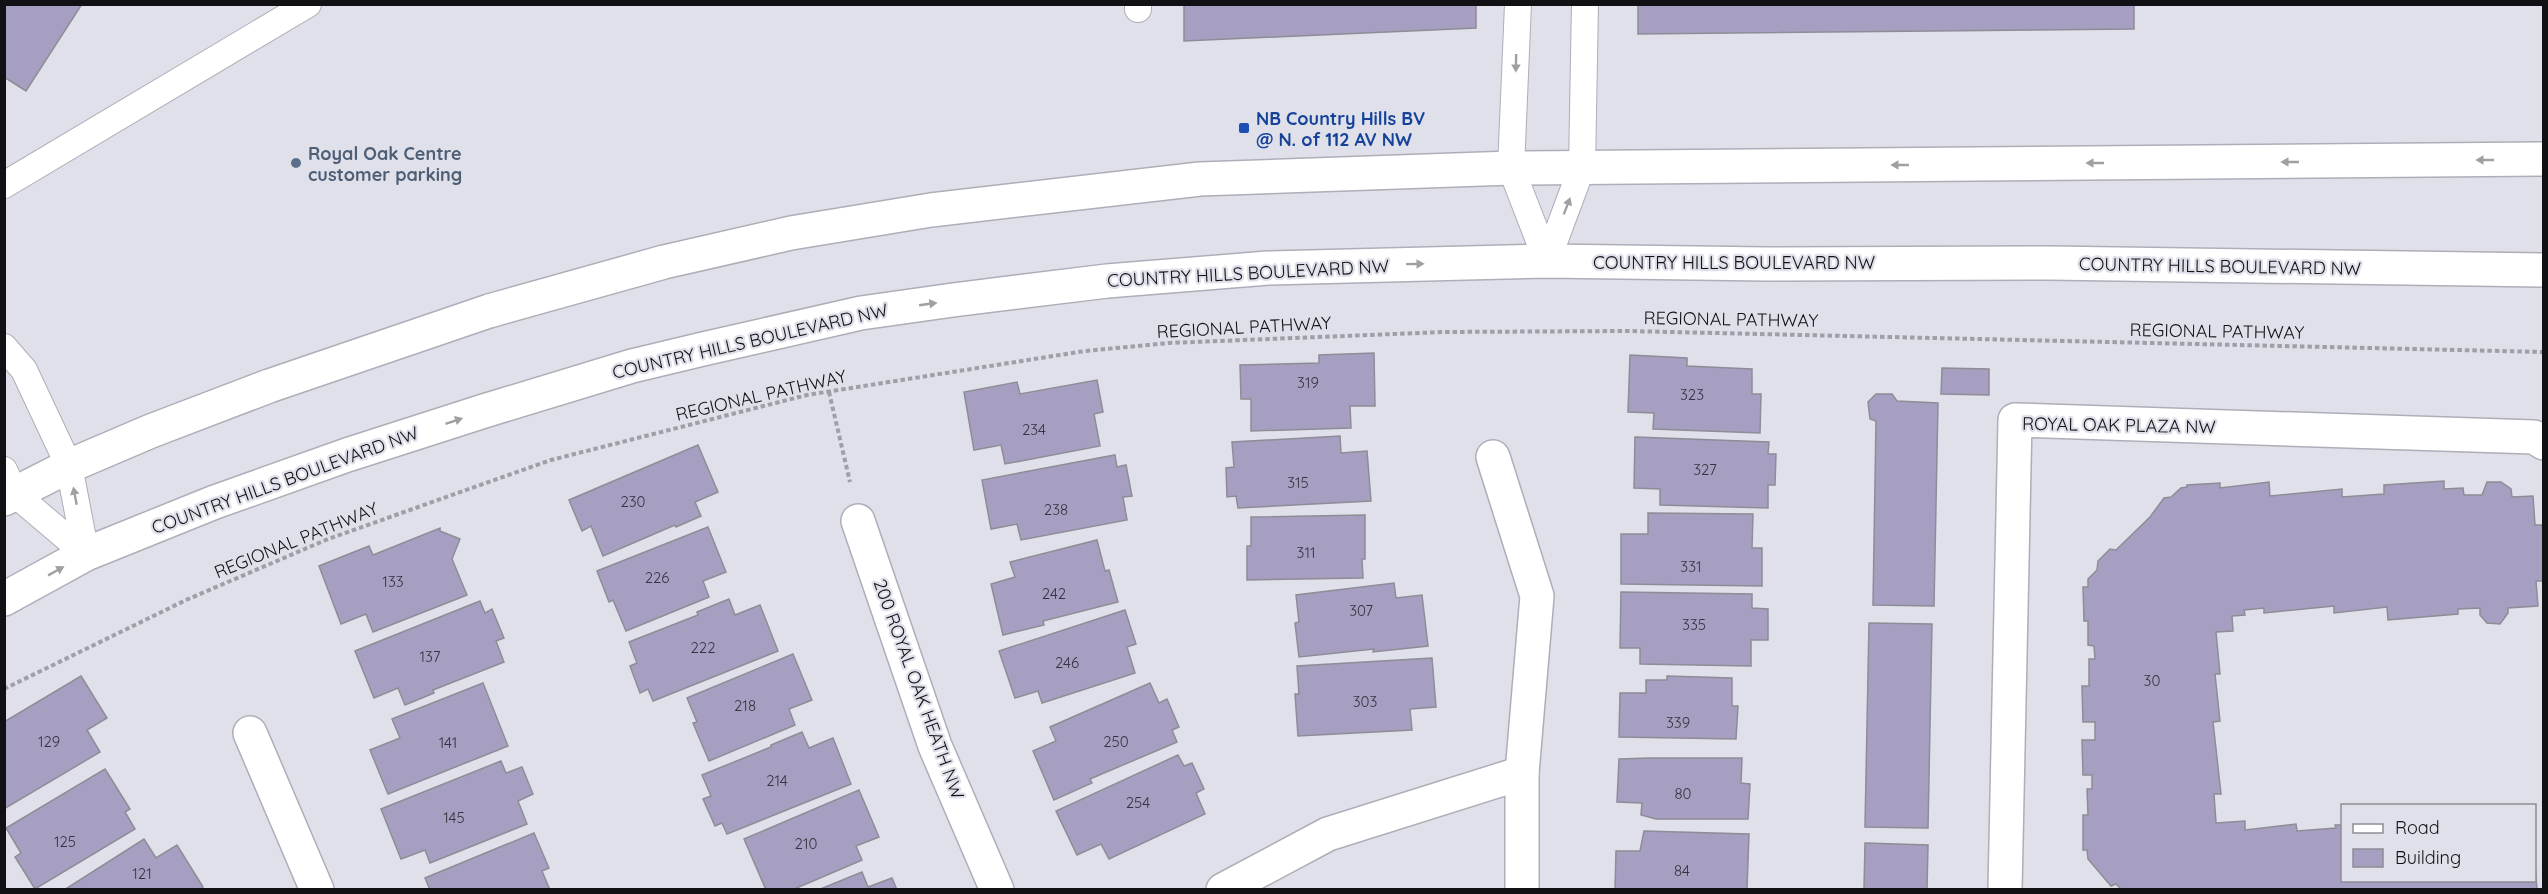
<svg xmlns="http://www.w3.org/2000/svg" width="2548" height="894" font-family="Quicksand,sans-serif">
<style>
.building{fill:#a79fc2;stroke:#8e8c95;stroke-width:1.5}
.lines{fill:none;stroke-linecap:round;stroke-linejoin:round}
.service-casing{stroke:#adaeb7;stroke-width:28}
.minor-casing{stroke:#adaeb7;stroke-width:36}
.secondary-casing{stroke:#adaeb7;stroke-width:36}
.path{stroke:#9e9fa7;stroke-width:4;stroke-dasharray:4.5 3;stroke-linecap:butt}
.service{stroke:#fff;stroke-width:26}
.minor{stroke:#fff;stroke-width:33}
.secondary{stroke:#fff;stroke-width:33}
.oneway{fill:#a0a0a1}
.transit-dot{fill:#1a4fb4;stroke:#dfe0ea;stroke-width:2}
.service-dot{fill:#5c6f8a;stroke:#dfe0ea;stroke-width:2}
.labels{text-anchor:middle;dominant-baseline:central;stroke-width:4.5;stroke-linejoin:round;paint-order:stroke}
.number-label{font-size:15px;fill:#363440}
.transit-label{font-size:18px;font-weight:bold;fill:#164399;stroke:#dfe0ea;text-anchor:start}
.service-label{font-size:18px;font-weight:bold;fill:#4e5e75;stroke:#dfe0ea;text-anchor:start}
.street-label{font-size:18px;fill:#111115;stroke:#dfe0ea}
</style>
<rect width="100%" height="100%" fill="#dfe0ea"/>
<g class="building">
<path d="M 4,4 L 82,4 L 26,91 L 4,77 Z"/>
<path d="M 1184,4 L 1476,4 L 1476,28 L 1184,41 Z"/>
<path d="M 1638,4 L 2134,4 L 2134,29 L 1638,34 Z"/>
<path d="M 1374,353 L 1375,406 L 1350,406 L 1351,428 L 1251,431 L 1251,399 L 1241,399 L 1240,365 L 1319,363 L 1319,355 Z"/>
<path d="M 1630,355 L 1687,358 L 1687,366 L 1752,369 L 1752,394 L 1761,394 L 1760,433 L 1653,429 L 1654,413 L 1628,412 Z"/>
<path d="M 1942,368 L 1989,369 L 1989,395 L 1941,394 Z"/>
<path d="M 1097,380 L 1103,412 L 1094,414 L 1100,446 L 1005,464 L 1001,445 L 974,450 L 964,392 L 1017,382 L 1020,394 Z"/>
<path d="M 1876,394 L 1892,394 L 1897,401 L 1938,403 L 1934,606 L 1873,605 L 1876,421 L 1870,419 L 1868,402 Z"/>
<path d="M 1340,436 L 1341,453 L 1367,451 L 1371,501 L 1238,508 L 1236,496 L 1227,497 L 1226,468 L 1234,467 L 1232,442 Z"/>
<path d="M 1635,437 L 1769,442 L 1768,454 L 1776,454 L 1775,485 L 1768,485 L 1768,508 L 1660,505 L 1660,489 L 1634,488 Z"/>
<path d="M 698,445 L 718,492 L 695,502 L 701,516 L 676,527 L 675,525 L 603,556 L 591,526 L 582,531 L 569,500 Z"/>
<path d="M 1115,455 L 1117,467 L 1126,465 L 1132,496 L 1123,497 L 1127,520 L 1021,540 L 1017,524 L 991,529 L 982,480 Z"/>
<path d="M 2444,481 L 2444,489 L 2463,488 L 2464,495 L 2482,495 L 2487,482 L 2501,482 L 2511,489 L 2512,497 L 2533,496 L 2535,525 L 2542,525 L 2544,543 L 2544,581 L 2536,581 L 2538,606 L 2508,608 L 2508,613 L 2500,624 L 2487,623 L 2480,615 L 2480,608 L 2458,609 L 2458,614 L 2388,620 L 2387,607 L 2334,613 L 2334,606 L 2264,613 L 2264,608 L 2244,610 L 2245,615 L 2232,616 L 2233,631 L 2216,632 L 2220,674 L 2215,674 L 2220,721 L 2213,722 L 2221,794 L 2214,794 L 2216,823 L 2245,821 L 2245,830 L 2296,824 L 2297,831 L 2336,828 L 2335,825 L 2342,825 L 2342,880 L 2534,880 L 2534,848 L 2537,890 L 2122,890 L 2116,884 L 2111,886 L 2088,859 L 2087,850 L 2083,850 L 2083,815 L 2088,815 L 2087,789 L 2092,789 L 2092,775 L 2083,775 L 2082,740 L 2095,740 L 2095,722 L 2083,722 L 2082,686 L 2089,686 L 2089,659 L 2095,659 L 2094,646 L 2088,645 L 2088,621 L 2084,621 L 2083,587 L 2088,587 L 2088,579 L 2097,570 L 2098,561 L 2110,549 L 2116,550 L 2150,517 L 2164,498 L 2171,497 L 2181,488 L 2187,487 L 2187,485 L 2220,483 L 2220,488 L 2269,482 L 2270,496 L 2342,489 L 2342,497 L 2384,494 L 2384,485 Z"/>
<path d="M 1648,513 L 1753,514 L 1752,548 L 1762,548 L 1762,586 L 1621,584 L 1621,534 L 1648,534 Z"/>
<path d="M 1365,515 L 1365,559 L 1362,559 L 1363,578 L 1247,580 L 1247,546 L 1251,546 L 1251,517 Z"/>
<path d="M 708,527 L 726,572 L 703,581 L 709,597 L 626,631 L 613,600 L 609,602 L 597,571 Z"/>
<path d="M 440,528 L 440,531 L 460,539 L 452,559 L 467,595 L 373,632 L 366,614 L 341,624 L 319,566 L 369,546 L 373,555 Z"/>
<path d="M 1097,540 L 1105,571 L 1109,570 L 1118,602 L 1043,621 L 1044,625 L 1003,635 L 991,584 L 1015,577 L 1010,562 Z"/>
<path d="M 1394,583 L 1396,598 L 1422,595 L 1428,646 L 1373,652 L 1374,649 L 1299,657 L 1295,623 L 1299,622 L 1296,595 Z"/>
<path d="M 1621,592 L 1752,594 L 1752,608 L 1768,609 L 1768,640 L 1751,640 L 1751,666 L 1640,664 L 1640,648 L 1620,648 Z"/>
<path d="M 729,599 L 735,615 L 760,605 L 778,651 L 653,701 L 648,689 L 640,693 L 630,666 L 637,663 L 629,642 L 698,615 L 697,612 Z"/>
<path d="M 480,601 L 485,613 L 492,609 L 504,638 L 496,641 L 504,662 L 433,690 L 434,693 L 405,705 L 398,688 L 374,698 L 355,651 Z"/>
<path d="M 1125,610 L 1136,644 L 1127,647 L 1135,673 L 1042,703 L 1038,691 L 1015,698 L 999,651 Z"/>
<path d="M 1869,623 L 1932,624 L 1928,828 L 1865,827 Z"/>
<path d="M 793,654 L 812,700 L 789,709 L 795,725 L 709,761 L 693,723 L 697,722 L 687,698 Z"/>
<path d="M 1432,658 L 1436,707 L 1410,709 L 1412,730 L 1298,736 L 1295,694 L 1299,694 L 1297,666 Z"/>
<path d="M 81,676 L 107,718 L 87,730 L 100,752 L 4,809 L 4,722 Z"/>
<path d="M 1667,676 L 1732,678 L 1732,706 L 1738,706 L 1736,739 L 1619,737 L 1620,693 L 1646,693 L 1646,680 L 1667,680 Z"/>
<path d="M 483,683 L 508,746 L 388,794 L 370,750 L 400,738 L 392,719 Z"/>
<path d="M 1150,683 L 1159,703 L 1167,699 L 1179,727 L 1172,730 L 1177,742 L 1090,779 L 1092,783 L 1054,800 L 1033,751 L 1056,741 L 1050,727 Z"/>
<path d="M 802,732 L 809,748 L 833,738 L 851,784 L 727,834 L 722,823 L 715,826 L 703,799 L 711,796 L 702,775 L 771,747 L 771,745 Z"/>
<path d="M 1178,755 L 1184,766 L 1192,763 L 1204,789 L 1196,793 L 1205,814 L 1109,859 L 1101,844 L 1077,855 L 1056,811 Z"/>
<path d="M 1651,758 L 1742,758 L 1741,783 L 1750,784 L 1748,819 L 1656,819 L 1641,815 L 1642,803 L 1617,802 L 1619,759 Z"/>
<path d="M 501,761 L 506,773 L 522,767 L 533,794 L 518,801 L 527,824 L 430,863 L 425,850 L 401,859 L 381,809 Z"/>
<path d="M 105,769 L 130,809 L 125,812 L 135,829 L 35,889 L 15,857 L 21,853 L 6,828 Z"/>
<path d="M 859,790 L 879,837 L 856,846 L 862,860 L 792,890 L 766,890 L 744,839 Z"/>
<path d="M 1644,831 L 1749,834 L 1747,890 L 1615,890 L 1616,851 L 1640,851 Z"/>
<path d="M 534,833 L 549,868 L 542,871 L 550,890 L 430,890 L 425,878 Z"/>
<path d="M 144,839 L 156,858 L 177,845 L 203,887 L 200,890 L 64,890 Z"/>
<path d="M 1865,843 L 1928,845 L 1927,890 L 1864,890 Z"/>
<path d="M 862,872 L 868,887 L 892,878 L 897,890 L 818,890 Z"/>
</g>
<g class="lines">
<g class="service-casing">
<g id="service">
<path d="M 1138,4 L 1138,9"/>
<path d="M 1518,4 L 1511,168 L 1547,261"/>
<path d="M 4,185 L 308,4"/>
<path d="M 1547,261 L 1582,167 L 1585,4"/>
<path d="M 4,347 L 24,370 L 69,466 L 86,554"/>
<path d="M 4,470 L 15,494 L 86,554"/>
</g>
</g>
<g class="minor-casing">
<g id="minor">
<path d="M 1493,457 L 1537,596 L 1522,773 L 1522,890"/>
<path d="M 858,521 L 935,746 L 997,890"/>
<path d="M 250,733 L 317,890"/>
<path d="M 1223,890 L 1328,834 L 1522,773"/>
<path d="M 2005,890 L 2015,420 L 2534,437 L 2544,443"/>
</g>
</g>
<g class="secondary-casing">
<g id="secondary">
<path d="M 4,499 L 69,466 L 151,431 L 269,386 L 489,311 L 664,262 L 791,233 L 931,210 L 1200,179 L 1511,168 L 2544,159"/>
<path d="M 4,599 L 86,554 L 215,502 L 347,455 L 484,411 L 632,366 L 703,349 L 861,313 L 953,300 L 1107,281 L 1268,268 L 1547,261 L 1767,264 L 2049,263 L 2544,270"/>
</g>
</g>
<g class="path">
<path d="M 829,392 L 850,482"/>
<path d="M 4,689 L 186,600 L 328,539 L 551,460 L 807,395 L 1085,351 L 1169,343 L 1444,332 L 1628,331 L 2544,352"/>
</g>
<use href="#service" class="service"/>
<use href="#minor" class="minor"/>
<use href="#secondary" class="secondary"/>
</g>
<defs><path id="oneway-solid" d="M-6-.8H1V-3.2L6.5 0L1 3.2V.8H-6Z" transform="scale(1.5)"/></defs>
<g class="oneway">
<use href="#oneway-solid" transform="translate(1516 63) rotate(91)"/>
<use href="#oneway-solid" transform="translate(2485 160) rotate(180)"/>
<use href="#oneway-solid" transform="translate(2290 162) rotate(180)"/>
<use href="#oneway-solid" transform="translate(2095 163) rotate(180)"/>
<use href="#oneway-solid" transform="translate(1900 165) rotate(180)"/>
<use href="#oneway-solid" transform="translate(1567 206) rotate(-69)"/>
<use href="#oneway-solid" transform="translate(1415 264) rotate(-1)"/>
<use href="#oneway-solid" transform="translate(928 304) rotate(-8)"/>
<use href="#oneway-solid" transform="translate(454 421) rotate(-18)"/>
<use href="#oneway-solid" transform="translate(75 496) rotate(-101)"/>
<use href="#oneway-solid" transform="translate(56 571) rotate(-29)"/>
</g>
<rect class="transit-dot" x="1238" y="122" width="12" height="12" rx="3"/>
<circle class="service-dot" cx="296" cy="163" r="6"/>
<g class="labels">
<g class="number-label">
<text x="1308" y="382">319</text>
<text x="1692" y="394">323</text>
<text x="1034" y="429">234</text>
<text x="1705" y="469">327</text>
<text x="1298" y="482">315</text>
<text x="633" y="501">230</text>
<text x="1056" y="509">238</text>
<text x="1306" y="552">311</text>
<text x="1691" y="566">331</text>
<text x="657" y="577">226</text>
<text x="393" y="581">133</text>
<text x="1054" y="593">242</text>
<text x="1361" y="610">307</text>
<text x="1694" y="624">335</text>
<text x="703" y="647">222</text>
<text x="430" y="656">137</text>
<text x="1067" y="662">246</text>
<text x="2152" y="680">30</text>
<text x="1365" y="701">303</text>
<text x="745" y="705">218</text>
<text x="1678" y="722">339</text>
<text x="49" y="741">129</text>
<text x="1116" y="741">250</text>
<text x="448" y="742">141</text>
<text x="777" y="780">214</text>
<text x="1683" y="793">80</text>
<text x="1138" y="802">254</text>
<text x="454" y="817">145</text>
<text x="65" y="841">125</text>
<text x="806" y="843">210</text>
<text x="1682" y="870">84</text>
<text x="142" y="873">121</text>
</g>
<g class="transit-label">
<text x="1256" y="118">NB Country Hills BV<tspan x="1256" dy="21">@ N. of 112 AV NW</tspan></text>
</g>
<g class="service-label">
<text x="308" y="153">Royal Oak Centre<tspan x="308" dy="21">customer parking</tspan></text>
</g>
<g class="street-label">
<text x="1734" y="262">COUNTRY HILLS BOULEVARD NW</text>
<text transform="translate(2220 266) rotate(1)">COUNTRY HILLS BOULEVARD NW</text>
<text transform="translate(1248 273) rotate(-3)">COUNTRY HILLS BOULEVARD NW</text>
<text transform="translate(1731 319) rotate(1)">REGIONAL PATHWAY</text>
<text transform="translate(1244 327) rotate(-3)">REGIONAL PATHWAY</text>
<text transform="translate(2217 331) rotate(1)">REGIONAL PATHWAY</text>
<text transform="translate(750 341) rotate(-13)">COUNTRY HILLS BOULEVARD NW</text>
<text transform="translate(761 395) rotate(-13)">REGIONAL PATHWAY</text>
<text transform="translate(2119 425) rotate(1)">ROYAL OAK PLAZA NW</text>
<text transform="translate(285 480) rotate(-20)">COUNTRY HILLS BOULEVARD NW</text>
<text transform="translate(296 540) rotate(-22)">REGIONAL PATHWAY</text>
<text transform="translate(919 689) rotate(70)">200 ROYAL OAK HEATH NW</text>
</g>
</g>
<rect width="2548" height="894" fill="none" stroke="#111115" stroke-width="12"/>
<rect x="2341" y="804" width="195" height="78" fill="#dfe0ea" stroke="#8d8d95" stroke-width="1.5"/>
<rect x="2353" y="824" width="30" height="9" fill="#ffffff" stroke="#8d8d95" stroke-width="1.5"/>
<text x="2395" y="834" font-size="18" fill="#111115">Road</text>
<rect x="2353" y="849" width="30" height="18" fill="#a79fc2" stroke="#8d8d95" stroke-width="1.5"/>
<text x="2395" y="864" font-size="18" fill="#111115">Building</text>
</svg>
